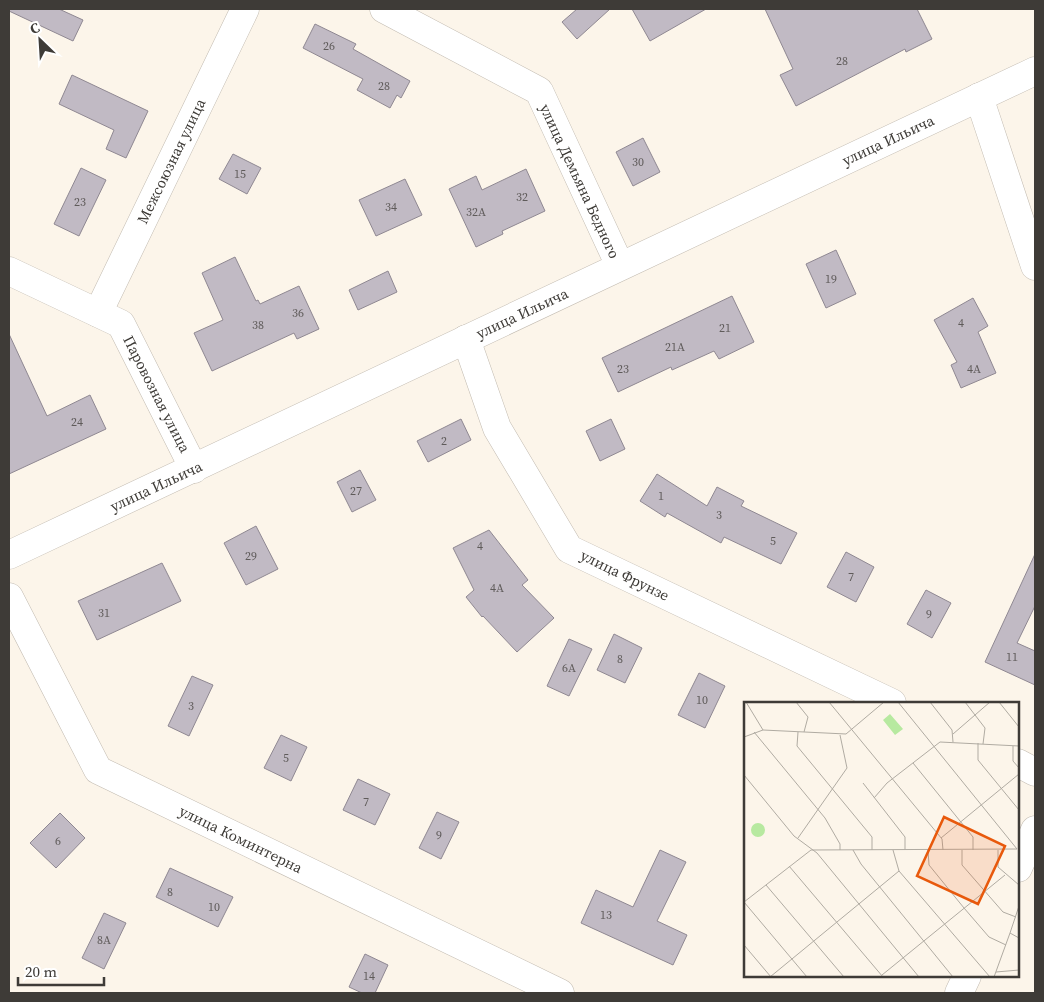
<svg xmlns="http://www.w3.org/2000/svg" width="1044" height="1002" font-family="'Source Serif 4',serif">
<style>
.building{fill:#c1bac4;stroke:#8f8892}
.lines{fill:none;stroke-linecap:round;stroke-linejoin:round}
.street-casing{stroke:#c2bbb1;stroke-width:29}
.street{stroke:#fff;stroke-width:28}
.labels{text-anchor:middle;dominant-baseline:central;stroke-width:4;stroke-linejoin:round;paint-order:stroke}
.number-label{font-size:12px;fill:#5f5b5a}
.street-label{font-size:15px;fill:#3e3b37;stroke:#fff}
.inset-road{fill:none;stroke:#b0aba2;stroke-width:1}
.view{fill:#e8590c;fill-opacity:0.15;stroke:#e8590c;stroke-width:2.5}
.inset-edge{fill:none;stroke:#3e3b37;stroke-width:2.5}
</style>
<rect width="100%" height="100%" fill="#fcf5ea"/>
<g class="building">
<path d="M 9,9 L 59,9 L 83,20 L 73,41 L 9,11 Z"/>
<path d="M 577,9 L 610,9 L 577,39 L 562,22 Z"/>
<path d="M 632,9 L 706,9 L 650,41 Z"/>
<path d="M 765,9 L 917,9 L 932,39 L 906,52 L 905,49 L 796,106 L 780,75 L 793,69 Z"/>
<path d="M 315,24 L 356,44 L 353,49 L 410,81 L 401,98 L 397,95 L 390,108 L 357,90 L 363,79 L 303,48 Z"/>
<path d="M 72,75 L 148,111 L 126,158 L 106,149 L 114,130 L 59,104 Z"/>
<path d="M 643,138 L 660,172 L 633,186 L 616,152 Z"/>
<path d="M 233,154 L 261,168 L 247,194 L 219,179 Z"/>
<path d="M 81,168 L 106,180 L 79,236 L 54,224 Z"/>
<path d="M 526,169 L 545,211 L 502,231 L 503,234 L 476,247 L 449,189 L 476,176 L 482,190 Z"/>
<path d="M 405,179 L 422,215 L 376,236 L 359,200 Z"/>
<path d="M 836,250 L 856,294 L 826,308 L 806,264 Z"/>
<path d="M 235,257 L 256,301 L 258,300 L 260,304 L 299,286 L 319,329 L 297,339 L 294,333 L 212,371 L 194,333 L 223,320 L 202,273 Z"/>
<path d="M 388,271 L 397,292 L 358,310 L 349,290 Z"/>
<path d="M 732,296 L 754,342 L 719,359 L 714,351 L 672,370 L 671,367 L 618,392 L 602,358 Z"/>
<path d="M 973,298 L 988,326 L 978,332 L 996,373 L 961,388 L 951,365 L 957,362 L 934,320 Z"/>
<path d="M 9,334 L 47,416 L 90,395 L 106,429 L 9,474 Z"/>
<path d="M 461,419 L 471,440 L 428,462 L 417,441 Z"/>
<path d="M 611,419 L 625,449 L 600,461 L 586,431 Z"/>
<path d="M 360,470 L 376,500 L 352,512 L 337,482 Z"/>
<path d="M 657,474 L 707,506 L 717,487 L 744,501 L 741,506 L 797,533 L 781,564 L 724,537 L 721,543 L 667,513 L 665,517 L 640,501 Z"/>
<path d="M 256,526 L 278,569 L 246,585 L 224,543 Z"/>
<path d="M 489,530 L 528,580 L 522,585 L 554,618 L 517,652 L 483,616 L 482,617 L 466,597 L 474,590 L 453,548 Z"/>
<path d="M 846,552 L 874,567 L 856,602 L 827,587 Z"/>
<path d="M 1035,554 L 1035,606 L 1017,643 L 1035,651 L 1035,685 L 985,662 Z"/>
<path d="M 162,563 L 181,601 L 97,640 L 78,601 Z"/>
<path d="M 926,590 L 951,603 L 932,638 L 907,624 Z"/>
<path d="M 614,634 L 642,648 L 625,683 L 597,670 Z"/>
<path d="M 569,639 L 592,649 L 569,696 L 547,686 Z"/>
<path d="M 699,673 L 725,686 L 705,728 L 678,715 Z"/>
<path d="M 192,676 L 213,685 L 189,736 L 168,726 Z"/>
<path d="M 281,735 L 307,747 L 291,781 L 264,768 Z"/>
<path d="M 358,779 L 390,794 L 375,825 L 343,810 Z"/>
<path d="M 437,812 L 459,822 L 441,859 L 419,848 Z"/>
<path d="M 60,813 L 85,838 L 56,868 L 30,843 Z"/>
<path d="M 660,850 L 686,862 L 657,921 L 687,935 L 673,965 L 581,923 L 596,890 L 633,907 Z"/>
<path d="M 170,868 L 233,897 L 218,927 L 156,897 Z"/>
<path d="M 104,913 L 126,923 L 104,969 L 82,958 Z"/>
<path d="M 365,954 L 388,965 L 375,993 L 362,993 L 349,987 Z"/>
</g>
<g class="lines">
<g class="street-casing">
<g id="street">
<path d="M 384,9 L 539,91 L 620,266"/>
<path d="M 979,97 L 1035,266"/>
<path d="M 9,271 L 121,324 L 194,469"/>
<path d="M 98,313 L 245,9"/>
<path d="M 466,339 L 497,428 L 569,549 L 892,703"/>
<path d="M 9,555 L 1035,71"/>
<path d="M 9,597 L 98,770 L 560,993"/>
<path d="M 1018,763 L 1035,772"/>
<path d="M 1018,868 L 1035,830"/>
<path d="M 959,993 L 967,976"/>
</g>
</g>
<use href="#street" class="street"/>
</g>
<g class="labels">
<g class="number-label">
<text x="329" y="46">26</text>
<text x="842" y="61">28</text>
<text x="384" y="86">28</text>
<text x="638" y="162">30</text>
<text x="240" y="174">15</text>
<text x="522" y="197">32</text>
<text x="80" y="202">23</text>
<text x="391" y="207">34</text>
<text x="476" y="212">32А</text>
<text x="831" y="279">19</text>
<text x="298" y="313">36</text>
<text x="961" y="323">4</text>
<text x="258" y="325">38</text>
<text x="725" y="328">21</text>
<text x="675" y="347">21А</text>
<text x="623" y="369">23</text>
<text x="974" y="369">4А</text>
<text x="77" y="422">24</text>
<text x="444" y="441">2</text>
<text x="356" y="491">27</text>
<text x="661" y="496">1</text>
<text x="719" y="515">3</text>
<text x="773" y="541">5</text>
<text x="480" y="546">4</text>
<text x="251" y="556">29</text>
<text x="851" y="577">7</text>
<text x="497" y="588">4А</text>
<text x="104" y="613">31</text>
<text x="929" y="614">9</text>
<text x="1012" y="657">11</text>
<text x="620" y="659">8</text>
<text x="569" y="668">6А</text>
<text x="702" y="700">10</text>
<text x="191" y="706">3</text>
<text x="286" y="758">5</text>
<text x="366" y="802">7</text>
<text x="439" y="835">9</text>
<text x="58" y="841">6</text>
<text x="170" y="892">8</text>
<text x="214" y="907">10</text>
<text x="606" y="915">13</text>
<text x="104" y="940">8А</text>
<text x="369" y="976">14</text>
</g>
<g class="street-label">
<text transform="translate(888 140) rotate(-25)">улица Ильича</text>
<text transform="translate(171 161) rotate(-64)">Межсоюзная улица</text>
<text transform="translate(580 181) rotate(65)">улица Демьяна Бедного</text>
<text transform="translate(522 313) rotate(-25)">улица Ильича</text>
<text transform="translate(157 394) rotate(63)">Паровозная улица</text>
<text transform="translate(156 486) rotate(-25)">улица Ильича</text>
<text transform="translate(625 575) rotate(26)">улица Фрунзе</text>
<text transform="translate(241 839) rotate(26)">улица Коминтерна</text>
</g>
</g>
<g transform="translate(744 702)">
<rect width="275" height="275" fill="#fcf5ea"/>
<path d="M 146,12 L 159,27 L 151,33 L 139,18 ZM7 128a7 7 0 1 1 14 0a7 7 0 1 1-14 0Z" fill="#b7e9a0"/>
<path class="inset-road" d="M 2,0 L 19,28M 52,0 L 64,15 L 60,30M 85,0 L 198,137 L 199,148M 154,0 L 273,147M 186,0 L 208,28 L 209,40M 221,0 L 241,26 L 239,42M 255,0 L 275,25M 10,30 L 81,116 L 96,142 L 96,148M 54,30 L 53,44 L 128,135 L 128,148M 209,32 L 246,0M 0,35 L 19,28 L 102,32 L 140,0M 234,41 L 234,58 L 275,108M 269,44 L 269,59 L 275,66M 169,61 L 229,135 L 229,148M 0,73 L 50,134 L 73,151 L 175,275M 119,81 L 161,135 L 161,148M 130,96 L 143,81 L 196,40 L 275,44M 54,136 L 103,66 L 96,33M 197,136 L 275,72M 109,148 L 117,162 L 209,275M 149,148 L 155,169 L 246,275M 184,148 L 185,163 L 220,206 L 245,235 L 262,243M 218,148 L 218,163 L 259,210 L 272,215M 254,148 L 254,165 L 275,183M 45,164 L 139,275M 22,183 L 100,275M 0,200 L 67,148 L 273,147M 0,200 L 63,275M 266,231 L 275,204M 0,243 L 27,275M 252,270 L 275,268M 138,273 L 261,173M 26,275 L 155,169M 250,275 L 266,231 L 275,236"/>
<path class="view" d="M 200,115 L 261,144 L 234,202 L 173,174 Z"/>
<rect width="275" height="275" class="inset-edge"/>
</g>
<rect width="1044" height="1002" fill="none" stroke="#3e3b37" stroke-width="20"/>
<g transform="translate(40 40) rotate(335)" stroke="#ffffff" stroke-width="4" paint-order="stroke">
<path d="M0-4L9 19L0 12L-9 19Z" fill="#3e3b37"/>
<text y="-8" font-size="14" font-weight="bold" text-anchor="middle" fill="#3e3b37">С</text>
</g>
<path d="M18 977v8h86v-8" fill="none" stroke="#3e3b37" stroke-width="2.5"/>
<text x="25" y="977" font-size="15" fill="#3e3b37" stroke="#ffffff" stroke-width="4" paint-order="stroke">20 m</text>
</svg>
